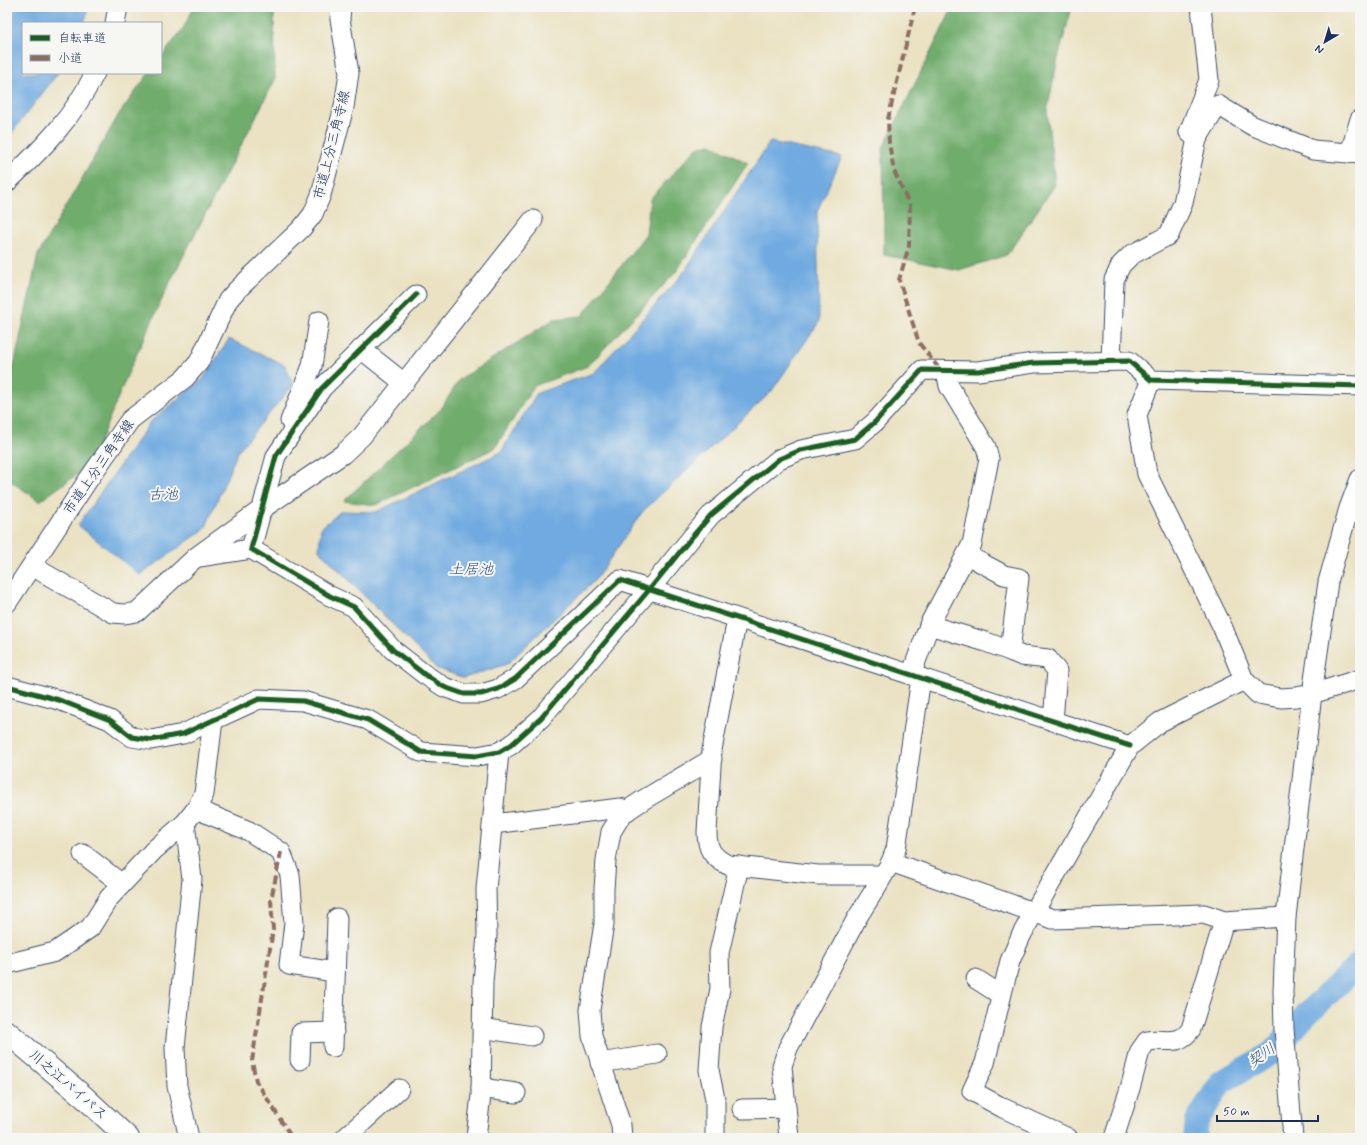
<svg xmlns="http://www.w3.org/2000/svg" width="1367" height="1145" font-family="Mynerve,'Klee One',sans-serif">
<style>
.forest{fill:#70ac6c;stroke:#466e65}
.water{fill:#70aae0;stroke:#466c9f}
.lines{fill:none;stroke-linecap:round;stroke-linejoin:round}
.river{stroke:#70aae0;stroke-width:24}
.minor-casing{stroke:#3a4a6d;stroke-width:21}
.highway-casing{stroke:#3a4a6d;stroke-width:24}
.minor{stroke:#fff;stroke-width:19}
.highway{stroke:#fff;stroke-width:22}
.quiet{stroke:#8d6e63;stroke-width:4;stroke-dasharray:8 4;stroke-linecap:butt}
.cycleway-casing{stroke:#f6f6f2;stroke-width:8}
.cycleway{stroke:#1b5e20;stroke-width:5}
.labels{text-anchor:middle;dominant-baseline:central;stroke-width:4;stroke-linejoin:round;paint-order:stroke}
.street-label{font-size:14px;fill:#1b2f5e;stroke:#f6f6f2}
.water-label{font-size:15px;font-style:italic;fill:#355485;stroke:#f6f6f2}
</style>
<rect width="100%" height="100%" fill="#f6f6f2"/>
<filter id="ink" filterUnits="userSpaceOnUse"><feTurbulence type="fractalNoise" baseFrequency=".025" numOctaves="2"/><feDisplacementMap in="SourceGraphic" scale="8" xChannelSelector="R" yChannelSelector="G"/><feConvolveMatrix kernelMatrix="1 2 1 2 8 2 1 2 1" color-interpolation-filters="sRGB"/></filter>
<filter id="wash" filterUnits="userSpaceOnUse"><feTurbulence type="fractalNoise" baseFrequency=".012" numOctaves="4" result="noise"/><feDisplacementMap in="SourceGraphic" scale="16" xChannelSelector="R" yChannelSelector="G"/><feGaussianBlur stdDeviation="0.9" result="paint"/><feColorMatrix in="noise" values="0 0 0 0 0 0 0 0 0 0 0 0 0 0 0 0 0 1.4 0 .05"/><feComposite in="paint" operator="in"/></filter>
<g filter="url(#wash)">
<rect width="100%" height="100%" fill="#eae2c2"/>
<g class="forest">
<path d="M 194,7 L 274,7 L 275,80 L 169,284 L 129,371 L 90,465 L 40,501 L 7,479 L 8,393 L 38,255 L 119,114 L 149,73 L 161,73 L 161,58 L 184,27 Z"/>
<path d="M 953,7 L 1072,7 L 1058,58 L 1047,111 L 1055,185 L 1007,255 L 959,270 L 884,255 L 883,148 Z"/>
<path d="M 711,144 L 748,163 L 676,272 L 588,366 L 534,386 L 495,448 L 376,505 L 344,501 L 441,409 L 459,380 L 554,319 L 582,316 L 646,234 L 650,199 L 697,147 Z"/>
</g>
<g class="water">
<path d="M 7,7 L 89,7 L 84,23 L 23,23 L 23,73 L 58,73 L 7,139 Z"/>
<path d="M 770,142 L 842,157 L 817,211 L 819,322 L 771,392 L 643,511 L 596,579 L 507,664 L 464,678 L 436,668 L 319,550 L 321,528 L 341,511 L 376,512 L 501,452 L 537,393 L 594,373 L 682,275 Z"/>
<path d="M 229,339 L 285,365 L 293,385 L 238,451 L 205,529 L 140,575 L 78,525 L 151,421 L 203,379 Z"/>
</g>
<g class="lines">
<path class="river" d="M 1195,1138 L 1197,1121 L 1221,1082 L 1272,1053 L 1306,1015 L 1360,963"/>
</g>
</g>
<g filter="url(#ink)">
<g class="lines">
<g class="minor-casing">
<g id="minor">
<path d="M 115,23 L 118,7"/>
<path d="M 1197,139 L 1189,132 L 1209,80 L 1201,7"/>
<path d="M 1350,153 L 1360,119"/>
<path d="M 7,182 C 43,148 73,118 95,73"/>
<path d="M 416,295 L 322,388 L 276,456 L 251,549 L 330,596 L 354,607 L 393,650 L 424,674 L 444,687 L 464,694 L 481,694 L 498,689 L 515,679 L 620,580 L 1130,746"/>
<path d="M 361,349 L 404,383"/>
<path d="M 1111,361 L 1114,280 L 1121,265 L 1131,255 L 1169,235 L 1183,203 L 1197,139 L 1218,105 L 1251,125 L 1313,150 L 1360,154"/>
<path d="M 1151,380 L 1137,415 L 1147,474 L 1222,626 L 1244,680 L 1258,694 L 1281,698 L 1296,697 L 1312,694 L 1360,679"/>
<path d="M 290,421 L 312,366 L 319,321"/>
<path d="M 967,555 L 1004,575 L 1019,578 L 1010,651 L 1022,656 L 1048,659 L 1057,671 L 1053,721"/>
<path d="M 199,557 L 251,549"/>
<path d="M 32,566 L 113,613 L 125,614 L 137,612 L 196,557 L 262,509 L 343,454 L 362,436 L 533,220"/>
<path d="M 7,603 L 88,480 L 130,420 L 185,378 L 199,362 L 228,300 L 236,291 L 302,228 L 313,214 L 321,195 L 344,107 L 349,73 L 340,19 L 341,7"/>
<path d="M 737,619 L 712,750 L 707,832 C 707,849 712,857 728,865 L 818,875 L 883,875"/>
<path d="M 929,625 L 986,642 L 1010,651"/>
<path d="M 911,675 L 930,623 L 972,544 L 989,459 L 986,447 L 949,386 L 946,371"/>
<path d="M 7,686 L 59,700 L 110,720 L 132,737 L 151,740 L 183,734 L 259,699 L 303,701 L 368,720 L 421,752 L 477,756 L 499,752 L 511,745 L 541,718 L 649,590 L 692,537 L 711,515 L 779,459 L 801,450 L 855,439 L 875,422 L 922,370 L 978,371 L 1034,363 L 1129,361 L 1151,380 L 1360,386"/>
<path d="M 196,809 L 249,831 L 281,852 L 290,875 L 294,923 L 289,965 L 335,972"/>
<path d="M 185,823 L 192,879 L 175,1048 L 177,1086 L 189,1138"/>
<path d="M 493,824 L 620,808 L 627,811"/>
<path d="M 83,854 L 122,884"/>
<path d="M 891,862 L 1053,919 L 1204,914 L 1224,921 L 1286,917"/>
<path d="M 7,964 L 55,952 L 90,928 L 109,898 L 154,850 L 185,823 L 196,809 L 204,794 L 213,720"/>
<path d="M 976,979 L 1001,995"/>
<path d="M 482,1028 L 532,1036"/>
<path d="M 333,1047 L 337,918"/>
<path d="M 300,1060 L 301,1033 L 334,1032"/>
<path d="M 600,1063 L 657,1054"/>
<path d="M 481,1088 L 516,1093"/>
<path d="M 742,1109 L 786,1108"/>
<path d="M 345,1138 L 399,1089"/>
<path d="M 476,1138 L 481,1095 L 483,982 L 487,935 L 486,889 L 499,752"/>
<path d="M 622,1138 L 621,1125 L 592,1036 L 590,1010 L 604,924 L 604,889 L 606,860 L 611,832 L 622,814 L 643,800 L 712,759"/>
<path d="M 715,1138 L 715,1099 L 709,1070 L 712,1027 L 720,989 L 719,953 L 739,866"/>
<path d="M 789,1138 L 782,1066 L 788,1048 L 857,918 L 874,891 L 891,862 L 896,849 L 921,678"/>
<path d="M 1068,1138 L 1003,1108 L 972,1091 L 985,1063 L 1010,961 L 1021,936 L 1034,912 L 1130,746 L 1160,722 L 1244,680"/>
<path d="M 1114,1138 L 1131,1085 L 1140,1051 L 1147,1041 C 1165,1038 1179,1047 1191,1029 L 1224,921"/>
<path d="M 1293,1138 L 1284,1029 L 1283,991 L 1286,917 L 1312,694 L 1328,582 L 1349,508 L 1360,479"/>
</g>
</g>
<g class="highway-casing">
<path id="highway" d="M 7,1032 L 84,1097 L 128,1138"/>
</g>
<use href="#minor" class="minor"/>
<use href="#highway" class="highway"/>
<g class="quiet">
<path d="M 915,7 L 888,119 L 889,143 L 894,171 L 910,206 L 909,246 L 899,280 L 919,343 L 941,371"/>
<path d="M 281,852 L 271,900 L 273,930 L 252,1061 L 256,1081 L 292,1138"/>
</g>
<g class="cycleway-casing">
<g id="cycleway">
<path d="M 416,295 L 322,388 L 276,456 L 251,549 L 330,596 L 354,607 L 393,650 L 424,674 L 444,687 L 464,694 L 481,694 L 498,689 L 515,679 L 620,580 L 1130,746"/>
<path d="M 7,686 L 59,700 L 110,720 L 132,737 L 151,740 L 183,734 L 259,699 L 303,701 L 368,720 L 421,752 L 477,756 L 499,752 L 511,745 L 541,718 L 649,590 L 692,537 L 711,515 L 779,459 L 801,450 L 855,439 L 875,422 L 922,370 L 978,371 L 1034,363 L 1129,361 L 1151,380 L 1360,386"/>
</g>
</g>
<use href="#cycleway" class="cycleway"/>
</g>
</g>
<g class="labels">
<g class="street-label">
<text transform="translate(332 145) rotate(-76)">市道上分三角寺線</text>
<text transform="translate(99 467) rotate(-55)">市道上分三角寺線</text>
<text transform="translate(68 1085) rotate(41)">川之江バイパス</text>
</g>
<g class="water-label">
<text x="163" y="495">古池</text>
<text x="471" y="570">土居池</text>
<text transform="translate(1262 1056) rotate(-35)">契川</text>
</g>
</g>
<rect width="1367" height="1145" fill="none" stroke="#f6f6f2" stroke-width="24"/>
<rect x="22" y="22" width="140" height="52" fill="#f6f6f2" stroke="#9ea6b7"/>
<rect x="30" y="35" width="20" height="6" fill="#1b5e20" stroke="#9ea6b7"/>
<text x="58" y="42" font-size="12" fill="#1b2f5e">自転車道</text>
<rect x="30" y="55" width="20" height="6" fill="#8d6e63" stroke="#9ea6b7"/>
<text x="58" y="62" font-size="12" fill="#1b2f5e">小道</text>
<g transform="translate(1325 42) rotate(218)" stroke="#f6f6f2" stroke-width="3" paint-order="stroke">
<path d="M0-3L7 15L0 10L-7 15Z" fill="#1b2f5e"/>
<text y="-6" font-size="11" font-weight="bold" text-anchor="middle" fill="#1b2f5e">N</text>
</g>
<path d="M1217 1115v6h101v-6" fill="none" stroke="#1b2f5e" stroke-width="2"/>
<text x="1223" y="1115" font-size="12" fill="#1b2f5e" stroke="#f6f6f2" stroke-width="3" paint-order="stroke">50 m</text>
</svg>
